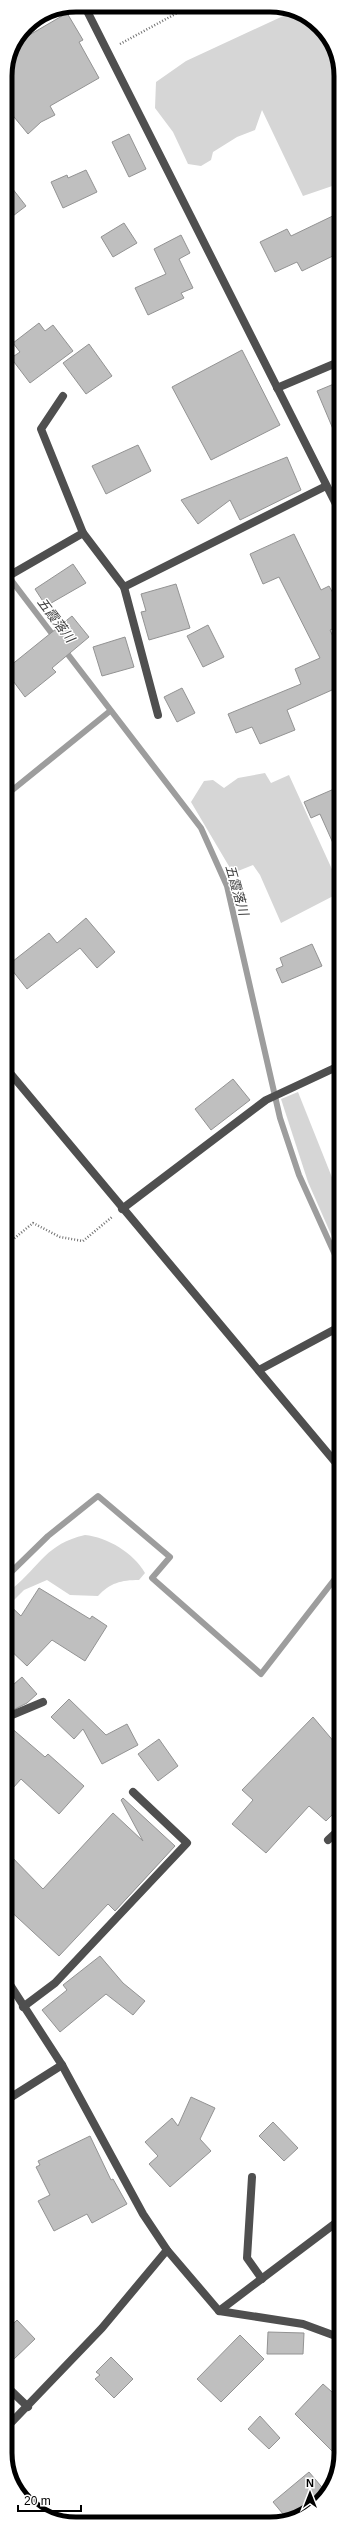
<svg xmlns="http://www.w3.org/2000/svg" width="346" height="2529" font-family="Arial,'Noto Sans JP',sans-serif">
<style>
.green{fill:#d6d6d6}
.lines{fill:none;stroke-linecap:round;stroke-linejoin:round}
.stream{stroke:#9d9d9d;stroke-width:6}
.building{fill:#bfbfbf;stroke:#939393}
.path{stroke:#717171;stroke-width:2.5;stroke-dasharray:1 2;stroke-linecap:butt}
.service{stroke:#4f4f4f;stroke-width:8}
.minor{stroke:#4f4f4f;stroke-width:8}
.tertiary{stroke:#4f4f4f;stroke-width:8}
.labels{text-anchor:middle;dominant-baseline:central;stroke-width:3;stroke-linejoin:round;paint-order:stroke}
.water-label{font-size:13px;font-style:italic;fill:#3e3e3e;stroke:#fff}
.rim{fill:none;stroke:#000;stroke-width:5}
</style>
<rect width="100%" height="100%" fill="#fff"/>
<g class="green">
<path d="M 294,11 L 323,29 L 341,72 L 341,183 L 303,196 L 262,110 L 255,130 L 237,137 L 213,152 L 211,160 L 201,166 L 188,164 L 173,132 L 155,108 L 156,82 L 186,61 Z"/>
<path d="M 265,773 L 271,783 L 289,775 L 341,889 L 341,892 L 281,923 L 260,875 L 253,865 L 233,873 L 191,802 L 204,781 L 213,780 L 224,788 L 238,778 Z"/>
<path d="M 298,1092 L 341,1200 L 341,1257 L 308,1182 L 281,1099 Z"/>
<path d="M 85,1535 C 107,1537 134,1553 145,1573 L 139,1580 C 121,1580 110,1583 98,1596 L 70,1595 L 47,1580 L 24,1590 L 14,1600 L 13,1588 C 41,1565 46,1544 85,1535 Z"/>
</g>
<g class="lines">
<g class="stream">
<path d="M 5,572 L 56,639"/>
<path d="M 63,648 L 201,828 L 227,886 L 280,1118 L 299,1175 L 341,1268"/>
<path d="M 5,796 L 110,711"/>
<path d="M 5,1578 L 48,1536 L 98,1496 L 170,1557 L 152,1578 L 261,1674 L 341,1571"/>
</g>
</g>
<g class="building">
<path d="M 67,13 L 83,40 L 79,42 L 99,78 L 50,106 L 55,115 L 41,122 L 28,134 L 5,106 L 5,76 L 11,49 L 14,44 Z"/>
<path d="M 129,134 L 146,169 L 129,177 L 112,142 Z"/>
<path d="M 86,170 L 97,192 L 63,208 L 51,182 L 67,175 L 68,178 Z"/>
<path d="M 5,179 L 26,206 L 5,222 Z"/>
<path d="M 341,212 L 341,252 L 302,271 L 297,262 L 275,272 L 260,242 L 287,229 L 291,236 Z"/>
<path d="M 124,223 L 137,243 L 113,257 L 101,237 Z"/>
<path d="M 181,235 L 190,253 L 179,259 L 193,288 L 181,293 L 184,298 L 148,315 L 135,288 L 166,274 L 154,249 Z"/>
<path d="M 39,323 L 45,331 L 53,325 L 73,351 L 30,383 L 11,358 L 20,352 L 13,343 Z"/>
<path d="M 89,344 L 112,376 L 86,394 L 63,363 Z"/>
<path d="M 242,350 L 280,425 L 211,460 L 172,387 Z"/>
<path d="M 341,381 L 341,448 L 317,391 Z"/>
<path d="M 138,445 L 151,471 L 106,494 L 92,466 Z"/>
<path d="M 287,457 L 301,490 L 240,520 L 230,500 L 198,524 L 181,500 Z"/>
<path d="M 294,534 L 321,590 L 329,586 L 334,595 L 341,591 L 341,625 L 330,630 L 341,654 L 341,686 L 287,710 L 295,730 L 260,744 L 252,727 L 236,733 L 228,714 L 301,684 L 295,669 L 320,658 L 279,577 L 263,584 L 250,554 Z"/>
<path d="M 73,564 L 86,583 L 46,606 L 35,589 Z"/>
<path d="M 176,584 L 190,628 L 149,640 L 141,612 L 146,611 L 141,594 Z"/>
<path d="M 72,616 L 89,637 L 52,668 L 56,672 L 25,697 L 5,670 Z"/>
<path d="M 208,625 L 224,657 L 203,667 L 187,636 Z"/>
<path d="M 125,637 L 134,667 L 102,676 L 93,647 Z"/>
<path d="M 182,688 L 195,713 L 177,722 L 164,697 Z"/>
<path d="M 341,786 L 341,861 L 320,814 L 311,818 L 304,802 Z"/>
<path d="M 86,918 L 115,952 L 97,968 L 80,948 L 27,989 L 8,965 L 49,933 L 57,943 Z"/>
<path d="M 312,944 L 322,966 L 282,983 L 276,969 L 283,966 L 280,958 Z"/>
<path d="M 233,1079 L 250,1100 L 211,1130 L 195,1109 Z"/>
<path d="M 39,1588 L 90,1619 L 92,1616 L 107,1626 L 85,1661 L 52,1640 L 27,1666 L 5,1645 L 5,1601 L 21,1616 Z"/>
<path d="M 22,1677 L 37,1694 L 27,1703 L 5,1714 L 5,1692 Z"/>
<path d="M 69,1699 L 106,1735 L 127,1724 L 138,1745 L 102,1764 L 83,1729 L 74,1739 L 51,1717 Z"/>
<path d="M 313,1717 L 341,1750 L 341,1757 L 337,1760 L 337,1776 L 341,1779 L 341,1806 L 326,1821 L 309,1806 L 266,1853 L 232,1824 L 253,1800 L 242,1790 Z"/>
<path d="M 9,1726 L 45,1757 L 48,1754 L 84,1786 L 59,1814 L 21,1779 L 5,1797 L 5,1727 Z"/>
<path d="M 159,1739 L 178,1766 L 158,1781 L 138,1754 Z"/>
<path d="M 123,1798 L 175,1846 L 115,1911 L 108,1904 L 59,1956 L 5,1906 L 5,1850 L 43,1889 L 113,1813 L 143,1841 L 121,1800 Z"/>
<path d="M 100,1956 L 123,1983 L 145,2001 L 133,2015 L 106,1994 L 60,2032 L 42,2010 L 67,1990 L 63,1985 Z"/>
<path d="M 191,2097 L 215,2108 L 200,2139 L 211,2151 L 170,2187 L 149,2164 L 158,2156 L 145,2142 L 172,2118 L 178,2126 Z"/>
<path d="M 273,2122 L 298,2148 L 284,2161 L 259,2136 Z"/>
<path d="M 90,2136 L 111,2180 L 113,2179 L 127,2204 L 92,2223 L 87,2214 L 54,2231 L 38,2201 L 50,2195 L 36,2167 L 40,2165 L 38,2161 Z"/>
<path d="M 17,2320 L 35,2339 L 14,2359 L 5,2351 L 5,2332 Z"/>
<path d="M 268,2332 L 304,2333 L 303,2354 L 267,2354 Z"/>
<path d="M 240,2335 L 264,2359 L 221,2402 L 197,2379 Z"/>
<path d="M 111,2357 L 133,2379 L 114,2398 L 95,2379 L 100,2375 L 96,2372 Z"/>
<path d="M 323,2384 L 341,2400 L 339,2458 L 295,2414 Z"/>
<path d="M 260,2416 L 280,2438 L 269,2449 L 248,2429 Z"/>
<path d="M 309,2472 L 326,2492 L 324,2497 L 300,2517 L 288,2520 L 273,2502 Z"/>
</g>
<g class="lines">
<g class="path">
<path d="M 120,44 L 190,6"/>
<path d="M 5,1246 L 33,1223 L 60,1237 L 83,1241 L 112,1217"/>
</g>
<g class="service">
<path d="M 277,388 L 341,361"/>
<path d="M 63,396 L 41,429 L 83,533"/>
<path d="M 124,587 L 158,715"/>
<path d="M 328,1840 L 341,1828"/>
<path d="M 23,2007 L 55,1983 L 187,1843 L 133,1792"/>
<path d="M 252,2177 L 247,2258 L 262,2279"/>
<path d="M 219,2311 L 341,2219"/>
</g>
<g class="minor">
<path d="M 5,578 L 83,533 L 124,587 L 326,486"/>
<path d="M 5,1067 L 341,1469"/>
<path d="M 122,1209 L 266,1100 L 341,1065"/>
<path d="M 259,1370 L 341,1326"/>
<path d="M 5,1722 L 12,1715 L 43,1702"/>
<path d="M 5,1977 L 62,2065 L 143,2214 L 167,2250 L 219,2311 L 303,2324 L 341,2338"/>
<path d="M 5,2101 L 62,2065"/>
<path d="M 5,2385 L 28,2407"/>
<path d="M 5,2429 L 102,2328 L 167,2250"/>
</g>
<path class="tertiary" d="M 84,5 L 341,514"/>
</g>
<g class="labels">
<g class="water-label">
<text transform="translate(56 620) rotate(53)">五霞落川</text>
<text transform="translate(237 890) rotate(74)">五霞落川</text>
</g>
</g>
<path d="M0 0H346V2529H0ZM76 12H270A64 64 0 0 1 334 76V2453A64 64 0 0 1 270 2517H76A64 64 0 0 1 12 2453V76A64 64 0 0 1 76 12Z" fill="#fff" fill-rule="evenodd"/>
<path class="rim" d="M76 12H270A64 64 0 0 1 334 76V2453A64 64 0 0 1 270 2517H76A64 64 0 0 1 12 2453V76A64 64 0 0 1 76 12Z"/>
<g transform="translate(310 2493)" stroke="#ffffff" stroke-width="3" paint-order="stroke">
<path d="M0-3L7 15L0 10L-7 15Z" fill="#000000"/>
<text y="-6" font-size="11" font-weight="bold" text-anchor="middle" fill="#000000">N</text>
</g>
<path d="M18 2505v6h63v-6" fill="none" stroke="#000000" stroke-width="2"/>
<text x="24" y="2505" font-size="12" fill="#000000" stroke="#ffffff" stroke-width="3" paint-order="stroke">20 m</text>
</svg>
